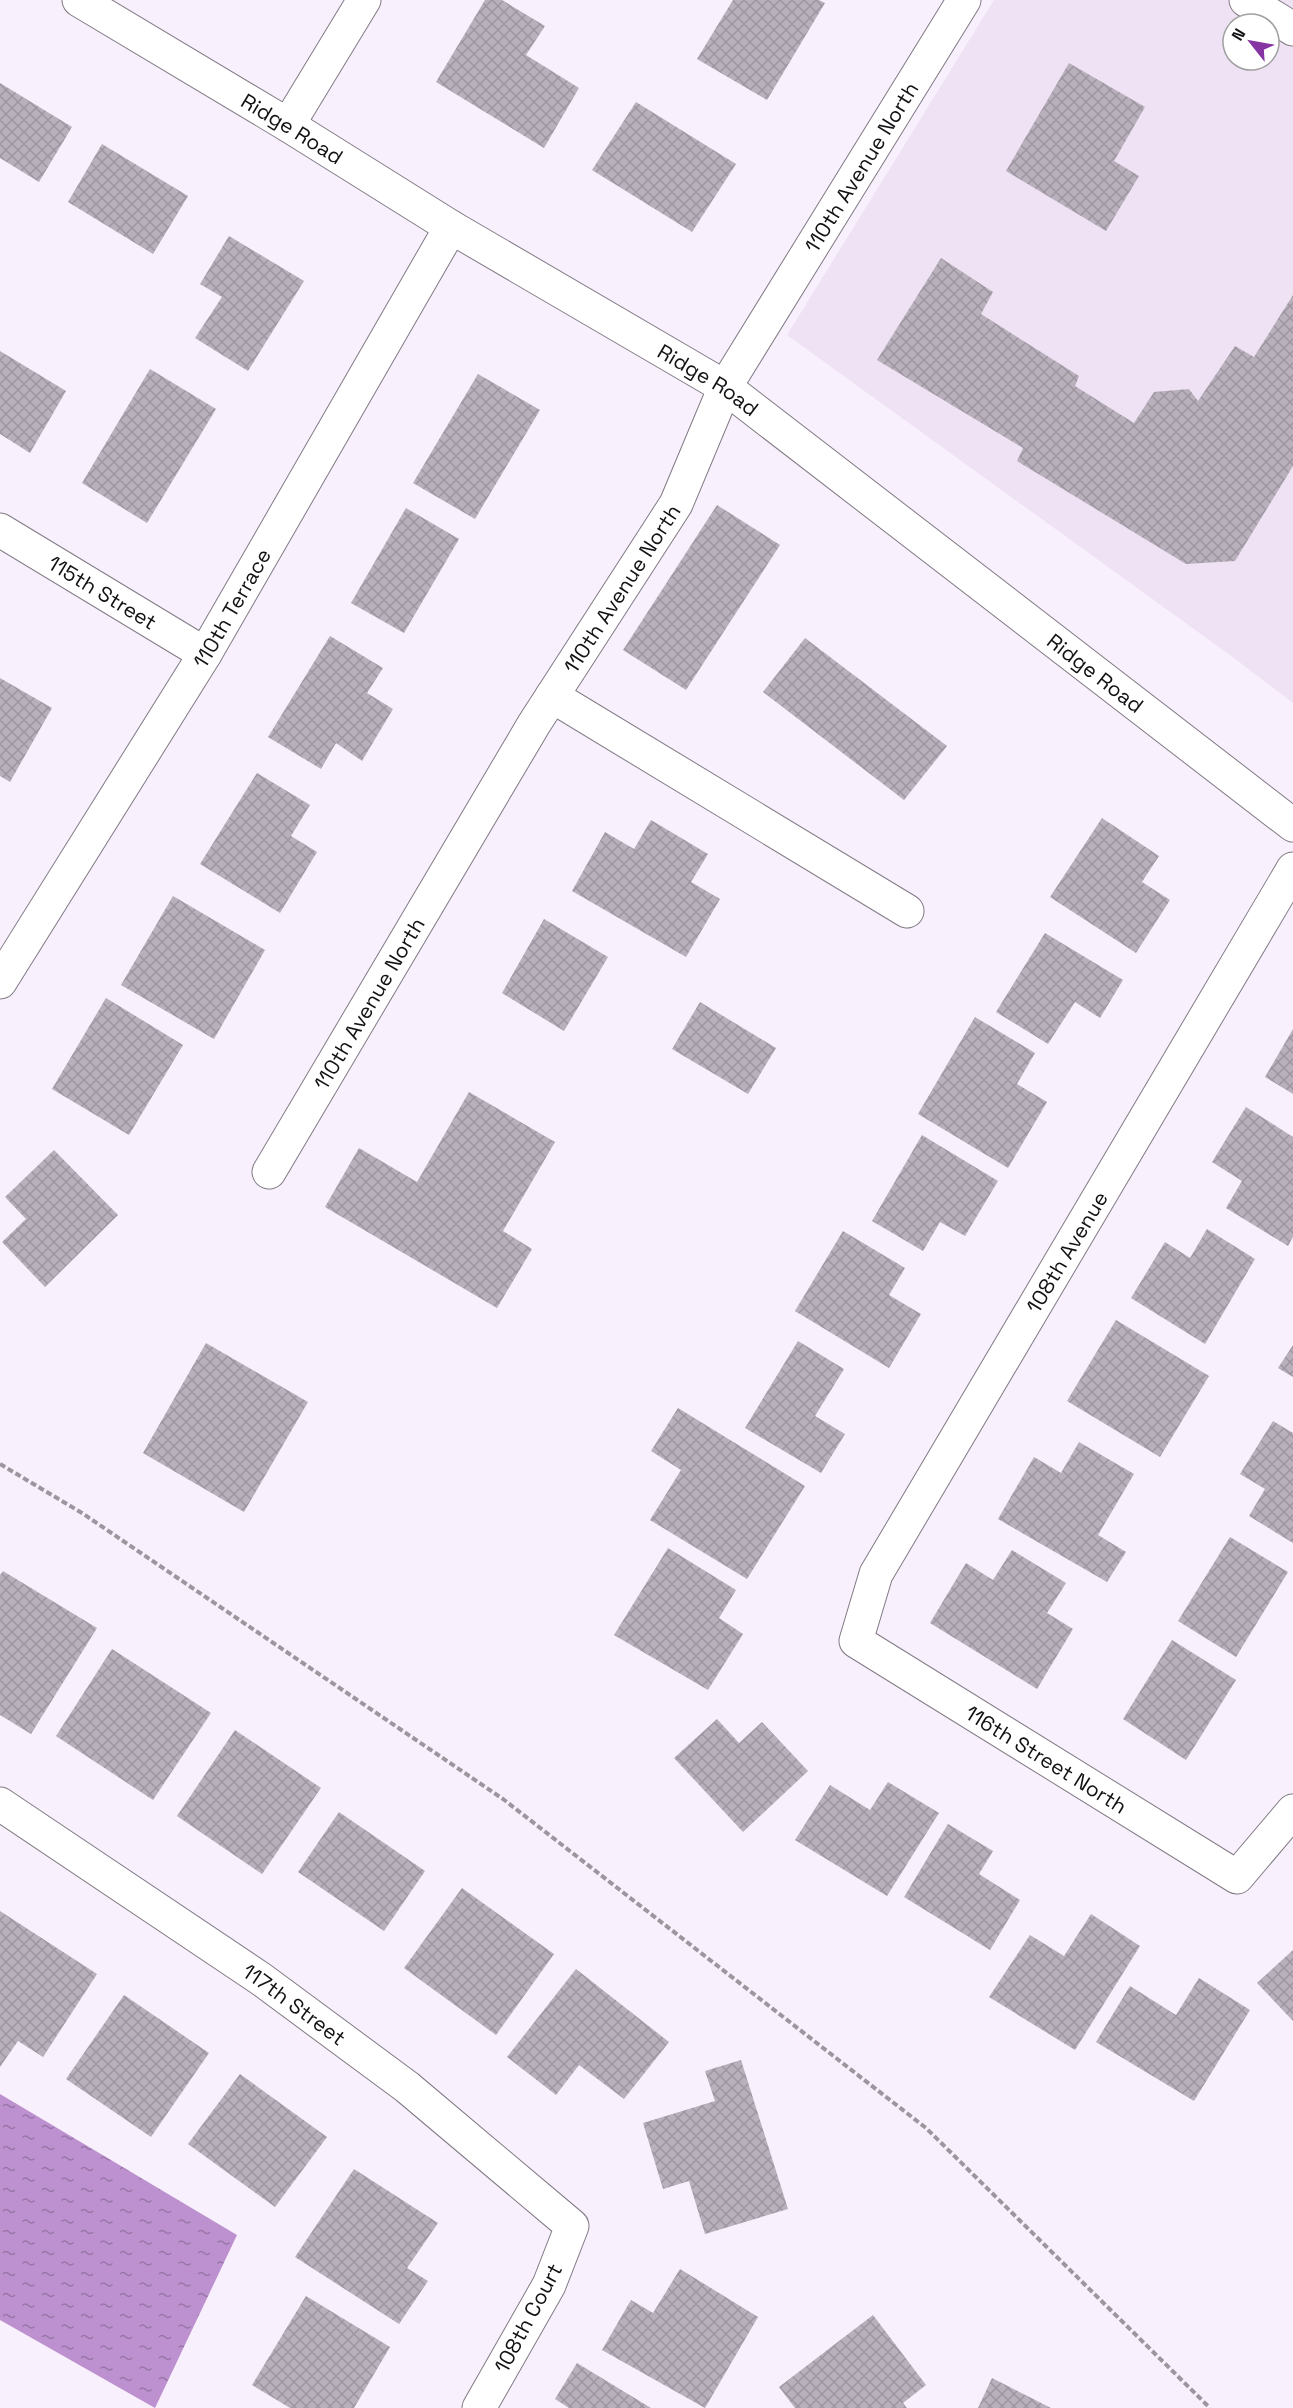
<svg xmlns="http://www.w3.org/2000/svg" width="1293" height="2408" font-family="'Space Grotesk',sans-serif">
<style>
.built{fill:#efe2f4;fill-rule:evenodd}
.water{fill:url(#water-ripples)}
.building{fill:url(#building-cross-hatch)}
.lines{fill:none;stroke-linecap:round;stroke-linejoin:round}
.minor-casing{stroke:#827a85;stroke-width:35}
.path{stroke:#9c969e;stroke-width:4;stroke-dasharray:6 3;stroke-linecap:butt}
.minor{stroke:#fff;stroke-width:33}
.labels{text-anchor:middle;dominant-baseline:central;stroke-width:5;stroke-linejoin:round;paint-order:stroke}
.street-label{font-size:21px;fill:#141115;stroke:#fff}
</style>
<defs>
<pattern id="water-ripples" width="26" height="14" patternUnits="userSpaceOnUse" patternTransform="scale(1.5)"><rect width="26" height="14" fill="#bd91cf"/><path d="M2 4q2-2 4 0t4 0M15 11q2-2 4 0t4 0" fill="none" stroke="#9875a7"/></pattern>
<pattern id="building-cross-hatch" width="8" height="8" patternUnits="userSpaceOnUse" patternTransform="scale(1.5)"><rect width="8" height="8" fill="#b8b0bb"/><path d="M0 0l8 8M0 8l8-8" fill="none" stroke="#9d96a0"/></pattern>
</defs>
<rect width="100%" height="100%" fill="#f8f0fc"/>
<path class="built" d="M 994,0 L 1293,0 L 1293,703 L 1234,658 L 787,335 ZM 1233,24 L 1269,24 L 1269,60 L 1233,60 Z"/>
<path class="water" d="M 0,2094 L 237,2235 L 155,2408 L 0,2320 Z"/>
<g class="building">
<path d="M 485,0 L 502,0 L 545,26 L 526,55 L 579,88 L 544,148 L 436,82 Z"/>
<path d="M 733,0 L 819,0 L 825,3 L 767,100 L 697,59 Z"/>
<path d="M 1069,63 L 1145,107 L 1114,161 L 1139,176 L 1106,231 L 1006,171 Z"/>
<path d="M 0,83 L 72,127 L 39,182 L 0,158 Z"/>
<path d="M 636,102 L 736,164 L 692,232 L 592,170 Z"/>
<path d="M 102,144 L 188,196 L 153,254 L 68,202 Z"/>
<path d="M 229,236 L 304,281 L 248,371 L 195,338 L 222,297 L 200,284 Z"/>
<path d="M 941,258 L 993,292 L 981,314 L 1079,376 L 1075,386 L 1134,423 L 1154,392 L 1189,389 L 1198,401 L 1235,346 L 1254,357 L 1293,295 L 1293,466 L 1235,561 L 1186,564 L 1017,461 L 1023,448 L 877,360 Z"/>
<path d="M 0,351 L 66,391 L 30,453 L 0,434 Z"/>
<path d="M 150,369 L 216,409 L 147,523 L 82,483 Z"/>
<path d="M 478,374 L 540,410 L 475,519 L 413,483 Z"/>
<path d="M 717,505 L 780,545 L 686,690 L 623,650 Z"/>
<path d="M 406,508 L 459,539 L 404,633 L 351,603 Z"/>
<path d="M 330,636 L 383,668 L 367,693 L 393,709 L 362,761 L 336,743 L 321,769 L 268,737 Z"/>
<path d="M 805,638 L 947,746 L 904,800 L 763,692 Z"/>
<path d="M 0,678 L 52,708 L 10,782 L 0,776 Z"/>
<path d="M 257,773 L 310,805 L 291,836 L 317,852 L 280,913 L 200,864 Z"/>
<path d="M 1102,818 L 1159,856 L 1142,882 L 1170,900 L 1136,953 L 1050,897 Z"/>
<path d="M 651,820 L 708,854 L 691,882 L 720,899 L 686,957 L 572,891 L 605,832 L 634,849 Z"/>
<path d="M 173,896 L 265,950 L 214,1039 L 121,985 Z"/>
<path d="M 544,919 L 608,957 L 564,1031 L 502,993 Z"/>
<path d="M 1045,933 L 1123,980 L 1100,1018 L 1075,1002 L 1048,1044 L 996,1012 Z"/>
<path d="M 106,998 L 183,1045 L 129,1135 L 52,1089 Z"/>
<path d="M 700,1002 L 776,1048 L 748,1094 L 672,1049 Z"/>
<path d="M 975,1017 L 1035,1053 L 1017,1084 L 1047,1102 L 1008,1168 L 918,1114 Z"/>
<path d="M 1293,1029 L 1293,1094 L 1265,1077 Z"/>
<path d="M 469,1092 L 555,1142 L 503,1231 L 532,1249 L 497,1308 L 325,1207 L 359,1148 L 417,1182 Z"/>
<path d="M 1246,1107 L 1293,1137 L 1293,1237 L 1288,1246 L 1226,1208 L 1242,1181 L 1212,1162 Z"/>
<path d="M 922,1135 L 998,1181 L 965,1236 L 940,1222 L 923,1251 L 872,1221 Z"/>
<path d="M 54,1150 L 118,1215 L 45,1287 L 2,1242 L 26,1219 L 5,1197 Z"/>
<path d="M 1207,1229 L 1255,1259 L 1205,1344 L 1131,1298 L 1165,1242 L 1190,1258 Z"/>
<path d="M 843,1231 L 905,1268 L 889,1295 L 921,1314 L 889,1368 L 795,1311 Z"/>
<path d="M 1116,1320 L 1209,1376 L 1160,1457 L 1067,1401 Z"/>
<path d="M 798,1341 L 844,1369 L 815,1416 L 845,1434 L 821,1473 L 745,1428 Z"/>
<path d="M 206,1343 L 308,1402 L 244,1512 L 143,1453 Z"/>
<path d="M 1293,1345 L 1293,1377 L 1278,1368 Z"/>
<path d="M 678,1408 L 805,1486 L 747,1579 L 650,1520 L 681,1470 L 651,1451 Z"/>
<path d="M 1273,1421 L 1293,1433 L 1293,1543 L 1249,1516 L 1265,1489 L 1240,1474 Z"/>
<path d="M 1079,1442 L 1134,1474 L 1098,1535 L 1126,1552 L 1107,1582 L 998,1519 L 1034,1457 L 1061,1473 Z"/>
<path d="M 1230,1537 L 1288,1572 L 1236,1657 L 1178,1621 Z"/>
<path d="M 668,1548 L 736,1590 L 719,1618 L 743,1634 L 708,1690 L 614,1635 Z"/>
<path d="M 1012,1550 L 1066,1583 L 1047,1613 L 1073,1629 L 1037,1689 L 930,1623 L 966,1563 L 993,1580 Z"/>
<path d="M 3,1571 L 97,1628 L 31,1734 L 0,1715 L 0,1575 Z"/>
<path d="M 1172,1640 L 1236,1680 L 1186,1760 L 1123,1719 Z"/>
<path d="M 112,1649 L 211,1713 L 153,1800 L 56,1736 Z"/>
<path d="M 717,1719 L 739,1743 L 762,1722 L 808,1771 L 743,1832 L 674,1758 Z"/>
<path d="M 235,1730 L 321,1788 L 262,1874 L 177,1816 Z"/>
<path d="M 888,1782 L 939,1813 L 887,1896 L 795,1840 L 830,1785 L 870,1810 Z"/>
<path d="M 339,1812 L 425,1871 L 384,1931 L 298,1872 Z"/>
<path d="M 948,1824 L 993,1851 L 979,1874 L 1020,1900 L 990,1950 L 904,1897 Z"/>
<path d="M 462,1888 L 554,1954 L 496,2035 L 404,1968 Z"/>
<path d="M 0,1911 L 97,1974 L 43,2057 L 18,2041 L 0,2067 Z"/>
<path d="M 1091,1914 L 1140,1946 L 1075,2050 L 989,1997 L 1030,1935 L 1064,1956 Z"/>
<path d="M 1293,1950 L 1293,2021 L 1257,1983 Z"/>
<path d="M 576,1969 L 669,2042 L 624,2099 L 579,2065 L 556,2095 L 507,2057 Z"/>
<path d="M 1199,1978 L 1250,2010 L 1194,2101 L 1096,2042 L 1130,1986 L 1176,2015 Z"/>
<path d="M 124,1995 L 209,2053 L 151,2137 L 66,2079 Z"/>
<path d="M 741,2060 L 788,2209 L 705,2234 L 689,2181 L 663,2189 L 643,2123 L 715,2101 L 705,2071 Z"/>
<path d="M 240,2074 L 327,2137 L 275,2207 L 188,2144 Z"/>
<path d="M 354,2169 L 438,2223 L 407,2268 L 428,2281 L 399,2324 L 295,2257 Z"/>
<path d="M 680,2269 L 758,2317 L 705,2408 L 602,2350 L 631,2300 L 653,2313 Z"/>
<path d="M 306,2296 L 390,2347 L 354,2408 L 290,2408 L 252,2385 Z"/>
<path d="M 873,2315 L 926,2385 L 903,2403 L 907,2408 L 795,2408 L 779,2387 Z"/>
<path d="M 577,2363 L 651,2408 L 569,2408 L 555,2399 Z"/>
<path d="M 992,2378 L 1051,2408 L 978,2408 Z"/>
</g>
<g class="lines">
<g class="minor-casing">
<g id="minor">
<path id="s1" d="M 79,0 L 288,125 L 451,227 L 725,387 L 1293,825"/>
<path d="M 1246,0 L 1293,29"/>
<path d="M 288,125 L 364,0"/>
<path id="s2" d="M 0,530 L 205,654"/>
<path d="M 552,696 L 907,911"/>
<path id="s3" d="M 1293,869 L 876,1574 L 856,1641 L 1237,1877 L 1293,1811"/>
<path id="s4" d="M 0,982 L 205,654 L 451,227"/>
<path id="s5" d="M 269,1172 L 534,724 L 676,504 L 725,387 L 964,0"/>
<path id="s6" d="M 0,1804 L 261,1979 L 407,2087 L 572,2226 L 549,2285 L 479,2408"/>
</g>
</g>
<path class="path" d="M 0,1464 L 82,1513 L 503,1799 L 926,2128 L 1210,2408"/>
<use href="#minor" class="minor"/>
</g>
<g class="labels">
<g class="street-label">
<text stroke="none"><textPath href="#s1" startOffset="249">Ridge Road</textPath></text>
<text stroke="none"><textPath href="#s5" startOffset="1168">110th Avenue North</textPath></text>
<text stroke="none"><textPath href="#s1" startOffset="735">Ridge Road</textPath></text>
<text stroke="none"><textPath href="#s5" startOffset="682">110th Avenue North</textPath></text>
<text stroke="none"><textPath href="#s2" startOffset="120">115th Street</textPath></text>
<text stroke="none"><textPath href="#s4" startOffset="440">110th Terrace</textPath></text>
<text stroke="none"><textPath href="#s1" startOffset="1221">Ridge Road</textPath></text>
<text stroke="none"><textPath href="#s5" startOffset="196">110th Avenue North</textPath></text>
<text transform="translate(1067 1252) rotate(-59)">108th Avenue</text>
<text stroke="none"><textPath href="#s3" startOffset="1113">116th Street North</textPath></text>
<text stroke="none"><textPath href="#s6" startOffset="356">117th Street</textPath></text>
<text transform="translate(528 2318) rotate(-62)">108th Court</text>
</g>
</g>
<g transform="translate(1251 42) rotate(301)"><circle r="28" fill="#ffffff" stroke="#a1a0a1" stroke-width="1.5"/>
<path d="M0-4.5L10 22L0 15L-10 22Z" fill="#8734a3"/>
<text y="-9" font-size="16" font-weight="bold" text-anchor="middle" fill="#141115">N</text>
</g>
</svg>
